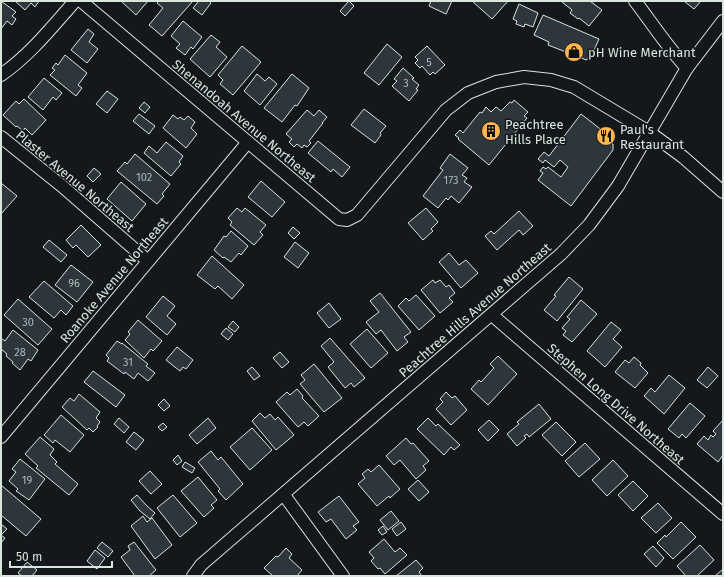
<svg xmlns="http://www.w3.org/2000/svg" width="724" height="577" font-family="'Fira Sans',sans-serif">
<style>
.building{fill:#2c363c;stroke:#d8e6dc}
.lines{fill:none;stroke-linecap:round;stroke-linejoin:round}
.minor-casing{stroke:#d8e6dc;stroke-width:14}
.minor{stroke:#14181c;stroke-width:12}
.labels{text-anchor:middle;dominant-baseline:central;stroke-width:3;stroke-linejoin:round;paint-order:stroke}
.number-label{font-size:11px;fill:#adbab4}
.poi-label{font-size:13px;fill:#d8e6dc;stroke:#14181c;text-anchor:start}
.street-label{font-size:13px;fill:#d8e6dc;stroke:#14181c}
</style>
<rect width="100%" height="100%" fill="#14181c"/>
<g class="building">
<path d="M 1,1 L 16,12 L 12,16 L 16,19 L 12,25 L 7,21 L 1,29 Z"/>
<path d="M 15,1 L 39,1 L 35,7 L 31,3 L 25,10 Z"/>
<path d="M 121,1 L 148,1 L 136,15 Z"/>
<path d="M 159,1 L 193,1 L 162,36 L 149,25 L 163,8 L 157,3 Z"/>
<path d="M 199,1 L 209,1 L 211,3 L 202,15 L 193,8 Z"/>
<path d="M 349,1 L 354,6 L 345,16 L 340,11 Z"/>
<path d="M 431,1 L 452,1 L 446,14 L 429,6 Z"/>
<path d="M 472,1 L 508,1 L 492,19 Z"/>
<path d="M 563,1 L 590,1 L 602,10 L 589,26 L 579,18 L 578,19 L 570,13 L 572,10 L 562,2 Z"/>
<path d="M 684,1 L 701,1 L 694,9 Z"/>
<path d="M 519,4 L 538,13 L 533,27 L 525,24 L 524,27 L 516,24 L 517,21 L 513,19 Z"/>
<path d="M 543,15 L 599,39 L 591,57 L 586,60 L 584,59 L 548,45 L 549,42 L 534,35 Z"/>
<path d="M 183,21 L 202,37 L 193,49 L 191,47 L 185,55 L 176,48 L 180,44 L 171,36 Z"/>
<path d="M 88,29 L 94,34 L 89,42 L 98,49 L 87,63 L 71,50 Z"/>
<path d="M 211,35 L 220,42 L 216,47 L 227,57 L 210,77 L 190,59 Z"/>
<path d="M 387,44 L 402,57 L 379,85 L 364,73 Z"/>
<path d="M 242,46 L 261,62 L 233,95 L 220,84 L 223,80 L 218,75 Z"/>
<path d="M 427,46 L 445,65 L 435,74 L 433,72 L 430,75 L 422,66 L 420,68 L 415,63 L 418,60 L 415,57 Z"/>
<path d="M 65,55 L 87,73 L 78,85 L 82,88 L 76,96 L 50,75 L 55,70 L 52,68 L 56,63 L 58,65 Z"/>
<path d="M 403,68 L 414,78 L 412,79 L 419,85 L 416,89 L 418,90 L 409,101 L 392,86 L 397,81 L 394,79 Z"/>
<path d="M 257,74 L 265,81 L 269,77 L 277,84 L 260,105 L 244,91 Z"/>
<path d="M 292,74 L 309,88 L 297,106 L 295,105 L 282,122 L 264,108 Z"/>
<path d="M 44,78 L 62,93 L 56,100 L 53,97 L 43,110 L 28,97 Z"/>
<path d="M 107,91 L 118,99 L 107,113 L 96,104 Z"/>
<path d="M 24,99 L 46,120 L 32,135 L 25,128 L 23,131 L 17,126 L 16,127 L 3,115 L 16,101 L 19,104 Z"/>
<path d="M 514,100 L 528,112 L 524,116 L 527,118 L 489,165 L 458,139 L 459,138 L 455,135 L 460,130 L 463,133 L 480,112 L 482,113 L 486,107 L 491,112 L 496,107 L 501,111 L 510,102 L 512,103 Z"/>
<path d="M 144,102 L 150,107 L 145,113 L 139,108 Z"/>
<path d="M 364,109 L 386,126 L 380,133 L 381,135 L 375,143 L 351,125 Z"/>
<path d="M 307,110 L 314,116 L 319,110 L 327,117 L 322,123 L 323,123 L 309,141 L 311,143 L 307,147 L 304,145 L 302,148 L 297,144 L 294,147 L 289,142 L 292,139 L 286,134 Z"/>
<path d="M 139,114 L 155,126 L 149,134 L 133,121 Z"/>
<path d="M 581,114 L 608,135 L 604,138 L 613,144 L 613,150 L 571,206 L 538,180 L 543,173 L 540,171 L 543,167 L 546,169 L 548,167 L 561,177 L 568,167 L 560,160 L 554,167 L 545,160 L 543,163 L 538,159 L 544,152 L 549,156 Z"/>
<path d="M 173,115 L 178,119 L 180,117 L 184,120 L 188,116 L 195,122 L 191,128 L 197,134 L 186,148 L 163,128 Z"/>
<path d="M 318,141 L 350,167 L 342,177 L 333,169 L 331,172 L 308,153 Z"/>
<path d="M 166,142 L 183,156 L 179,162 L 181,164 L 171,176 L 144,153 L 149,146 L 157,153 Z"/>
<path d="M 135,154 L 170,184 L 162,194 L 164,196 L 157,204 L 117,171 L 125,162 L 127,164 Z"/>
<path d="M 450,154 L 468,168 L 462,175 L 467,178 L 464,182 L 472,187 L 459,203 L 451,196 L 448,200 L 446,198 L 438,208 L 423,196 L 443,170 L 440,168 Z"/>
<path d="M 94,168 L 101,174 L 93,182 L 87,176 Z"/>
<path d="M 261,181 L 285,202 L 272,217 L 248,197 Z"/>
<path d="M 121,182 L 146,204 L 132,221 L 107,199 Z"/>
<path d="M 1,183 L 17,196 L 1,214 Z"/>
<path d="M 237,208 L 242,212 L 245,208 L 266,225 L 260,232 L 263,235 L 254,245 L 230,225 L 232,222 L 228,218 Z"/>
<path d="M 426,208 L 438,222 L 431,229 L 433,231 L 423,240 L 408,223 Z"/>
<path d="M 519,211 L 533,226 L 523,235 L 519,230 L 497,250 L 485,236 L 491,231 L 494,234 Z"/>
<path d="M 81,225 L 101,245 L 88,257 L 76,245 L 73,248 L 66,240 Z"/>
<path d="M 293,227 L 300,233 L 294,239 L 288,233 Z"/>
<path d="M 231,231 L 248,246 L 241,255 L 239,253 L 231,262 L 224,257 L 223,258 L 214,250 L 224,236 L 226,237 Z"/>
<path d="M 49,240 L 67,255 L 61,262 L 43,247 Z"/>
<path d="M 295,242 L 309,253 L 298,268 L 284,257 Z"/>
<path d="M 449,253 L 459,265 L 466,260 L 478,273 L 461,288 L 439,262 Z"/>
<path d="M 212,256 L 244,285 L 232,299 L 218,286 L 215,289 L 197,275 Z"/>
<path d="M 71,265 L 93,282 L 77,302 L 55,285 Z"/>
<path d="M 569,277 L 583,289 L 557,321 L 544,310 L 556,296 L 554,295 Z"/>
<path d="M 433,280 L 435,283 L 440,280 L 446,287 L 449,285 L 455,293 L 449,298 L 453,302 L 440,313 L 421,290 Z"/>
<path d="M 44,281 L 73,306 L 66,315 L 61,310 L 54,318 L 29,297 Z"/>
<path d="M 380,293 L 411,332 L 404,337 L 408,342 L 397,351 L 381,330 L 376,334 L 366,322 L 379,312 L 370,301 Z"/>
<path d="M 416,295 L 435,316 L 419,330 L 398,306 L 406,298 L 409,301 Z"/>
<path d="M 163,296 L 175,306 L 167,316 L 176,324 L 167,335 L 146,317 Z"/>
<path d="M 18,299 L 52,329 L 38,345 L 4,315 Z"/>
<path d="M 581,300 L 597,314 L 572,342 L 563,335 L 566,331 L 562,328 L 570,319 L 567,317 Z"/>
<path d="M 329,303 L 341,319 L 329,328 L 317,313 Z"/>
<path d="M 138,320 L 162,341 L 153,351 L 151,349 L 144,358 L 125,340 L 130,334 L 128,332 Z"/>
<path d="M 233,321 L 239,327 L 235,332 L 228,327 Z"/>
<path d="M 611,322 L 621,330 L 613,339 L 622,347 L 605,367 L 587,351 Z"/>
<path d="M 226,328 L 233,334 L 228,340 L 221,334 Z"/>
<path d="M 367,329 L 388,353 L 371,368 L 350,344 Z"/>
<path d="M 13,330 L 38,350 L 31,361 L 28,359 L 20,370 L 12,363 L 13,362 L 6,356 L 7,354 L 1,349 L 1,340 L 2,339 L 5,341 Z"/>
<path d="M 330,338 L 365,378 L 354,387 L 351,383 L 345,388 L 328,367 L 334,362 L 321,346 Z"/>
<path d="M 117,341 L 122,344 L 122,343 L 148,364 L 146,366 L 155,373 L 148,381 L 138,373 L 134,379 L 125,372 L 124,374 L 107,361 L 109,358 L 106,355 Z"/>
<path d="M 177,347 L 193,360 L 186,369 L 183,367 L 180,371 L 166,360 Z"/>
<path d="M 280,352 L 289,362 L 282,368 L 273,358 Z"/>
<path d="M 498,356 L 517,374 L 488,405 L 471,389 L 479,380 L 481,382 L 494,368 L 490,364 Z"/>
<path d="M 634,357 L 641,363 L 640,365 L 648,373 L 635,388 L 615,372 L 625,360 L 629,363 Z"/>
<path d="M 314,364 L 342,398 L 324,412 L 300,384 L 305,380 L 301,375 Z"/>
<path d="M 252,367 L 260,376 L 254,380 L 247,371 Z"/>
<path d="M 708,367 L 718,376 L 707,388 L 697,380 Z"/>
<path d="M 93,371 L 125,395 L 116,407 L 84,382 Z"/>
<path d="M 669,375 L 685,388 L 664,414 L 644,396 L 651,388 L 655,392 Z"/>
<path d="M 297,389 L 303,396 L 302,398 L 319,416 L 308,426 L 304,422 L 298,427 L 276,402 L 287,392 L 290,395 Z"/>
<path d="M 446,392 L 452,398 L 455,396 L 467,410 L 451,425 L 436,409 L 443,402 L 440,399 Z"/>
<path d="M 79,394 L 100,412 L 96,418 L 100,422 L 97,426 L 98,427 L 93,432 L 89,428 L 87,430 L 62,407 L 70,398 L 74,401 Z"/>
<path d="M 164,399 L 170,406 L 164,411 L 158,405 Z"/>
<path d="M 690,403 L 705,416 L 686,438 L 682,434 L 679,438 L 668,429 Z"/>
<path d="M 539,404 L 551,419 L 529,437 L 527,434 L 524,436 L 526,438 L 517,446 L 507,434 L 519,424 L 517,422 Z"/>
<path d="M 260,413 L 265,418 L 270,414 L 275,420 L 278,417 L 294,435 L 276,450 L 252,421 Z"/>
<path d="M 61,415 L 84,435 L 70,452 L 55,440 L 53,443 L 44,435 Z"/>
<path d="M 119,418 L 129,427 L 124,433 L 114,424 Z"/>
<path d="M 208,418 L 216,428 L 197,444 L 189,435 Z"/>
<path d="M 428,418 L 436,426 L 438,424 L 460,445 L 454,450 L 451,447 L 444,455 L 417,429 Z"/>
<path d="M 489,420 L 499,430 L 488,441 L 478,430 Z"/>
<path d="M 723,420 L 723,455 L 718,462 L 697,444 L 704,436 L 708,440 L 711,435 L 713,437 L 716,434 L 713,431 Z"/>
<path d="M 556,422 L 576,442 L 562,456 L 542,435 Z"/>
<path d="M 163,423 L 167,427 L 162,431 L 158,427 Z"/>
<path d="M 252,428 L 272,450 L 250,470 L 230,447 Z"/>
<path d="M 134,432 L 144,440 L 136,450 L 126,442 Z"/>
<path d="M 40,437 L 54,449 L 50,455 L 57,462 L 55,464 L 78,484 L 69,495 L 36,468 L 38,466 L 25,454 Z"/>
<path d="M 406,438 L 411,444 L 413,443 L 429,461 L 423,466 L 426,470 L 416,479 L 400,460 L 394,465 L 386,456 Z"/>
<path d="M 585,443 L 600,459 L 579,477 L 565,461 Z"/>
<path d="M 211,451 L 218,460 L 221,457 L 243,484 L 226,500 L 218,491 L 220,489 L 198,462 Z"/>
<path d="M 178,455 L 182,461 L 177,465 L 173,460 Z"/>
<path d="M 20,459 L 45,479 L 29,500 L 16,491 L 18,489 L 9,481 L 16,472 L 12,469 Z"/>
<path d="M 613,460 L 628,476 L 607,496 L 592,480 Z"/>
<path d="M 185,462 L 195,468 L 192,473 L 182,467 Z"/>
<path d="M 379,465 L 400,489 L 390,498 L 389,496 L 377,506 L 358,484 L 365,478 L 362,474 L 368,469 L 371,472 Z"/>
<path d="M 150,471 L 162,484 L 151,494 L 139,481 Z"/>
<path d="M 198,477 L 217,500 L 211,505 L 214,508 L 204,517 L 181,491 Z"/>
<path d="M 418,480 L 429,492 L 419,501 L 408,489 Z"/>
<path d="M 633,481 L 648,496 L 633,511 L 618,495 Z"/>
<path d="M 1,485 L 41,519 L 26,536 L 1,515 Z"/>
<path d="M 137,495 L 146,505 L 155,513 L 150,519 L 140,511 L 131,500 Z"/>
<path d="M 173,495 L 197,523 L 180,537 L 157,508 Z"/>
<path d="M 339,496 L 359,522 L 353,526 L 357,530 L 346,539 L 331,519 L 326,522 L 318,512 Z"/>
<path d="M 658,503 L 672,518 L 656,533 L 641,518 Z"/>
<path d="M 391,511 L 399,521 L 388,530 L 380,520 Z"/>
<path d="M 143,516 L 147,522 L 152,518 L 172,545 L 155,559 L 131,526 Z"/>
<path d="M 401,522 L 406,529 L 397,536 L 392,529 Z"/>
<path d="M 681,522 L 696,537 L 673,559 L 657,543 L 665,535 L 666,537 Z"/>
<path d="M 1,524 L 7,529 L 1,535 L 5,538 L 1,543 Z"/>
<path d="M 383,526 L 387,532 L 382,535 L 378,530 Z"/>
<path d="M 384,539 L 395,552 L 400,548 L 407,555 L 385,574 L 380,568 L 378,569 L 371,561 L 374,558 L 369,552 Z"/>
<path d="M 102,542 L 113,551 L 108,557 L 97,548 Z"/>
<path d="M 134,542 L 156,570 L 149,576 L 135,576 L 121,557 L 130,550 L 128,546 Z"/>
<path d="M 700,545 L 714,560 L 697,576 L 686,576 L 677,566 Z"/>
<path d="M 653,546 L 664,558 L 656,567 L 644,554 Z"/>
<path d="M 286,548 L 292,554 L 289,558 L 302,570 L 297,576 L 273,576 L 264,568 L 276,556 L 278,557 Z"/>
<path d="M 95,550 L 105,558 L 97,569 L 87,561 Z"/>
<path d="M 416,560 L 423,568 L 419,572 L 422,576 L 396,576 Z"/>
<path d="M 27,562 L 37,570 L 32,576 L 22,576 L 18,573 Z"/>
<path d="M 723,569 L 723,576 L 715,576 Z"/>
</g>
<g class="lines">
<g class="minor-casing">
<g id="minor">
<path d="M 81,1 L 339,219 L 347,220 L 357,215 L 446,110 L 468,93 L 496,82 L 524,77 L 551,80 L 574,87 L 649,132 L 683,157 L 723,192"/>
<path d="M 635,1 C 652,23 667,47 687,68"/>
<path d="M 1,75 C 30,55 52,27 75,1"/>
<path d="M 1,137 L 62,186 L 148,261"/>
<path d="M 492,315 L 723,514"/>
<path d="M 1,437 L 248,142"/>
<path d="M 284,495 L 343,576"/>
<path d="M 193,576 L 201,565 L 561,254 L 589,225 L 618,186 L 687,68 L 723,21"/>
</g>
</g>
<use href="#minor" class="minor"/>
</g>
<defs>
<g id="shop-disc" transform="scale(1)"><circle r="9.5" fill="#ffb74d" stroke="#14181c"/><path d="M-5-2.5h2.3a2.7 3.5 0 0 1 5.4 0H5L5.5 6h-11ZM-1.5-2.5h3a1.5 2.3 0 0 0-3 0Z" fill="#111"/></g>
<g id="building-disc" transform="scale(1)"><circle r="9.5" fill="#ffb74d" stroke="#14181c"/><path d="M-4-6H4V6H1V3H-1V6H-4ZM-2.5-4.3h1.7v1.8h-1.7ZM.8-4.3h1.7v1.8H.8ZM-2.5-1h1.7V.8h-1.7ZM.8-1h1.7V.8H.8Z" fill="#111"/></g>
<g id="restaurant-disc" transform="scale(1)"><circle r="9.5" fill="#ffb74d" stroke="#14181c"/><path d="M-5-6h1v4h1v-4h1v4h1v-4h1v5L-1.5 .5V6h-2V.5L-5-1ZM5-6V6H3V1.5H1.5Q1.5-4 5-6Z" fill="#111"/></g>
</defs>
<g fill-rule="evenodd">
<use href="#shop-disc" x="574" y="52"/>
<use href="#building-disc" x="491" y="131"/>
<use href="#restaurant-disc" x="606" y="136"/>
</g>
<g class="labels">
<g class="number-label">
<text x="429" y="62">5</text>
<text x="406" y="83">3</text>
<text x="144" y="177">102</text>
<text x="451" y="180">173</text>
<text x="74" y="283">96</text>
<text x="28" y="322">30</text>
<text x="20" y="352">28</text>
<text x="128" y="362">31</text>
<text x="27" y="480">19</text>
</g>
<g class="poi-label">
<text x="588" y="52">pH Wine Merchant</text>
<text x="505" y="124">Peachtree<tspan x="505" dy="15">Hills Place</tspan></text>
<text x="620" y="129">Paul's<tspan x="620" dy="15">Restaurant</tspan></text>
</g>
<g class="street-label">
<text transform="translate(244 121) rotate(40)">Shenandoah Avenue Northeast</text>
<text transform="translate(75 181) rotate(40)">Plaster Avenue Northeast</text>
<text transform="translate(114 280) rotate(-50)">Roanoke Avenue Northeast</text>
<text transform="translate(475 310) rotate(-41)">Peachtree Hills Avenue Northeast</text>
<text transform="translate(616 404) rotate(41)">Stephen Long Drive Northeast</text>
</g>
</g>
<rect width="724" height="577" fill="none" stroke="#d8e6dc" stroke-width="4"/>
<path d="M10 561v6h102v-6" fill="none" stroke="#d8e6dc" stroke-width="2"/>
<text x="16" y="561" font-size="12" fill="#d8e6dc" stroke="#14181c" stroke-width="3" paint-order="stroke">50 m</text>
</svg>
